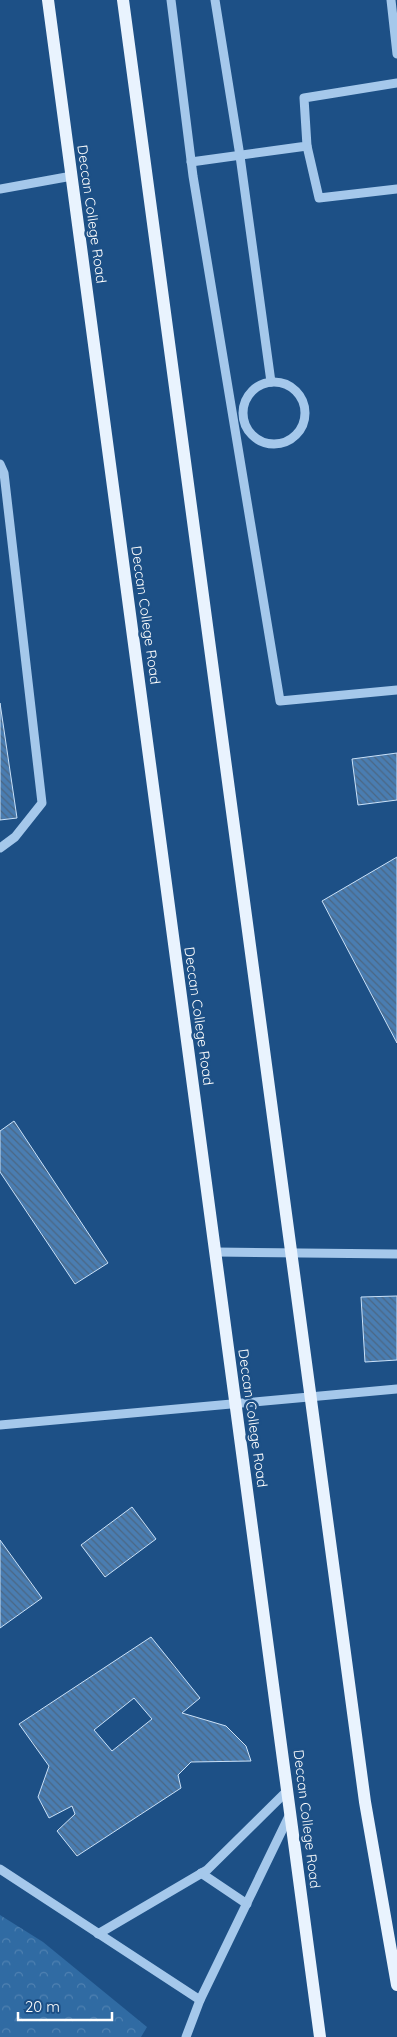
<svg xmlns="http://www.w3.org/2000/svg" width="397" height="2037" font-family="Quicksand,sans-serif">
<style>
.park{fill:url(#park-crowns)}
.building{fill:url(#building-back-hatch);stroke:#cae1f8;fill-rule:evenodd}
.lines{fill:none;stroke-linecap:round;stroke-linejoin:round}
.minor{stroke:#a5c8eb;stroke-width:9}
.major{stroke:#e9f3fe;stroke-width:12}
.labels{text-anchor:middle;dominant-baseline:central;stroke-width:5;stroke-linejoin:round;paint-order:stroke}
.street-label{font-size:14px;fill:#fff;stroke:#1d5086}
</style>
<defs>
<pattern id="park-crowns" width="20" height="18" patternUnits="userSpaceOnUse" patternTransform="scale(1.25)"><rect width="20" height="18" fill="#306ba3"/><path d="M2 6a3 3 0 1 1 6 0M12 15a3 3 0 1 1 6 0" fill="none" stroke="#4f81b1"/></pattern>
<pattern id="building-back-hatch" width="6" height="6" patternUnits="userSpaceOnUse" patternTransform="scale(1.25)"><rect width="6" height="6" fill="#4a7db1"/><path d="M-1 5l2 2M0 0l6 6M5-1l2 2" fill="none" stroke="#4b6784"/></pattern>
</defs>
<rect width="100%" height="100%" fill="#1d5086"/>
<path class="park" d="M 0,1915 L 43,1942 L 147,2027 L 141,2037 L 0,2037 Z"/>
<g class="building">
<path d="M 0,703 L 17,818 L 0,820 Z"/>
<path d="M 397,753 L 397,800 L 358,805 L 352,759 Z"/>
<path d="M 397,857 L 397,1043 L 322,901 Z"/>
<path d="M 14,1121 L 108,1263 L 75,1284 L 0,1172 L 0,1131 Z"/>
<path d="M 397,1296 L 397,1360 L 365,1362 L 361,1297 Z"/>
<path d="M 132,1507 L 156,1539 L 105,1577 L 81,1545 Z"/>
<path d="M 0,1540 L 42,1598 L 0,1628 Z"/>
<path d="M 151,1637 L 200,1698 L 182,1713 L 226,1726 L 246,1746 L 251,1761 L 191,1762 L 178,1775 L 181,1788 L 77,1856 L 57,1831 L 75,1814 L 72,1806 L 49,1818 L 38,1797 L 49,1766 L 19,1724 ZM 134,1698 L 152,1719 L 112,1751 L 94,1730 Z"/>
</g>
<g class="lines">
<g class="minor">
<path d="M 171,0 L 193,176 L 280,701 L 397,690"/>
<path d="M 215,0 L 240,156 L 271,382"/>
<path d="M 391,0 L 397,54"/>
<path d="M 307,146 L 319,198 L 397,189"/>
<path d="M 191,162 L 307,146 L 304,98 L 397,83"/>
<path d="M 0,189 L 72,176"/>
<circle cx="274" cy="413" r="31"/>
<path d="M 0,464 L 4,473 L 42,803 L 15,837 L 0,848"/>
<path d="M 216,1252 L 397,1254"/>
<path d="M 0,1425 L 397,1389"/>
<path d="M 0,1869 L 200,2000"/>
<path d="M 201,1873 L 247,1904"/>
<path d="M 98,1934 L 207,1870 L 288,1790"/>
<path d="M 186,2037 L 200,2000 L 290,1814"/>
</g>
<g class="major">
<path d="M 48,0 L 320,2037"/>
<path d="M 123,0 L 365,1802 L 397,1985"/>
</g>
</g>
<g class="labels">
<g class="street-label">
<text transform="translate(92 214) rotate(82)">Deccan College Road</text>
<text transform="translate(146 615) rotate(82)">Deccan College Road</text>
<text transform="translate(199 1016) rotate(82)">Deccan College Road</text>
<text transform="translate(253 1418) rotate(82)">Deccan College Road</text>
<text transform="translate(307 1819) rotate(83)">Deccan College Road</text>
</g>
</g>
<path d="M18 2012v8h94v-8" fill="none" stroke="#ffffff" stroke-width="2.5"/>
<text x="25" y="2012" font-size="15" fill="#ffffff" stroke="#1d5086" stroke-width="4" paint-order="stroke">20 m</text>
</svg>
